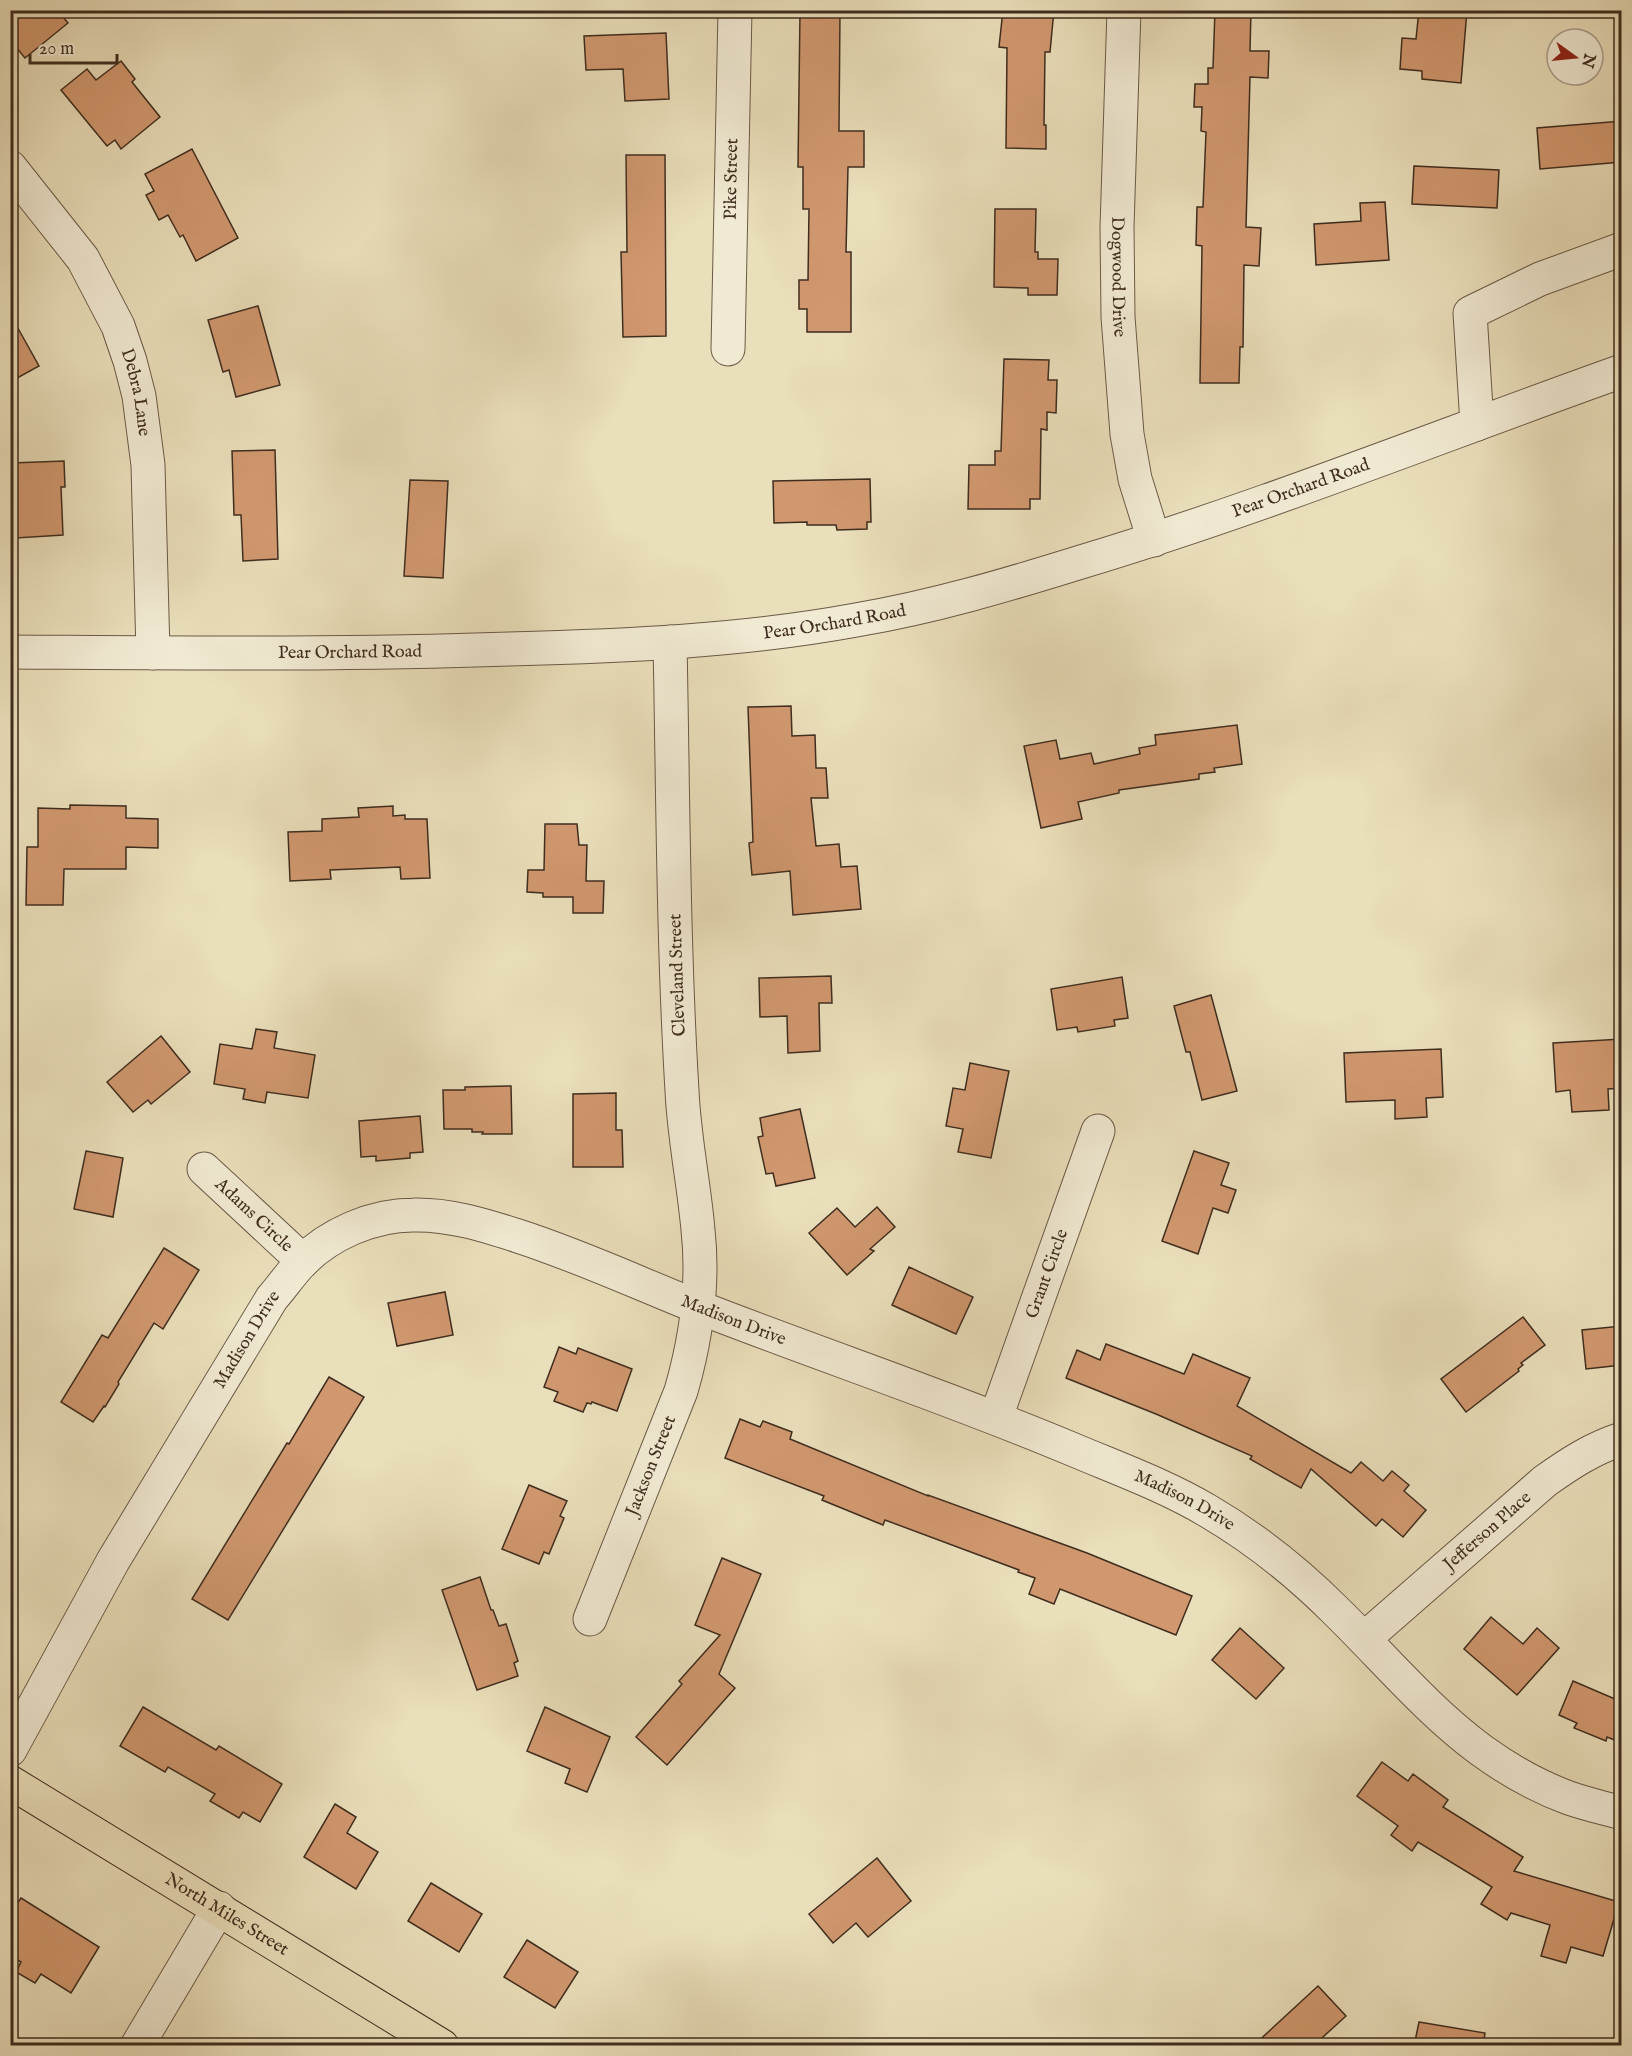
<svg xmlns="http://www.w3.org/2000/svg" width="1632" height="2056" font-family="'IM FELL English',serif">
<style>
.building{fill:#d1986f;stroke:#3f2d1f;stroke-width:1.5}
.lines{fill:none;stroke-linecap:round;stroke-linejoin:round}
.minor-casing{stroke:#6a5a46;stroke-width:35}
.major-casing{stroke:#3f2d1f;stroke-width:35}
.minor{stroke:#f1ead3;stroke-width:33}
.major{stroke:#eadfbb;stroke-width:33}
.labels{text-anchor:middle;dominant-baseline:central;stroke-width:5;stroke-linejoin:round;paint-order:stroke}
.street-label{font-size:18px;fill:#3f2d1f;stroke:#f1ead3}
</style>
<rect width="100%" height="100%" fill="#eadfbb"/>
<filter id="stains"><feTurbulence type="fractalNoise" baseFrequency=".00333" numOctaves="4"/><feColorMatrix values="0 0 0 0 .2 0 0 0 0 .09 0 0 0 0 .02 0 0 0 .5 -.17"/></filter>
<radialGradient id="worn" r=".72"><stop offset=".6" stop-color="#630" stop-opacity="0"/><stop offset="1" stop-color="#630" stop-opacity=".3"/></radialGradient>
<g class="building">
<path d="M 10,10 L 57,10 L 68,23 L 25,58 L 10,40 Z"/>
<path d="M 1003,10 L 1054,10 L 1050,52 L 1045,52 L 1044,125 L 1046,125 L 1046,149 L 1006,148 L 1007,48 L 999,47 Z"/>
<path d="M 1215,10 L 1251,10 L 1250,51 L 1269,51 L 1268,78 L 1250,77 L 1246,227 L 1261,228 L 1259,266 L 1244,265 L 1243,347 L 1240,347 L 1239,383 L 1200,383 L 1202,246 L 1196,245 L 1197,207 L 1203,207 L 1206,132 L 1201,131 L 1202,107 L 1194,107 L 1195,84 L 1208,84 L 1208,68 L 1213,68 Z"/>
<path d="M 1419,10 L 1467,10 L 1461,83 L 1422,79 L 1422,71 L 1400,69 L 1402,38 L 1416,39 Z"/>
<path d="M 800,12 L 840,12 L 839,131 L 864,131 L 864,167 L 848,167 L 846,252 L 851,252 L 851,332 L 807,332 L 807,309 L 799,309 L 799,280 L 808,280 L 809,209 L 803,209 L 803,167 L 798,167 Z"/>
<path d="M 666,33 L 669,99 L 625,101 L 623,69 L 586,70 L 584,36 Z"/>
<path d="M 121,61 L 135,79 L 132,82 L 160,117 L 121,149 L 115,140 L 107,146 L 61,90 L 87,69 L 96,80 Z"/>
<path d="M 1622,121 L 1622,162 L 1540,169 L 1537,128 Z"/>
<path d="M 192,149 L 238,238 L 196,261 L 183,235 L 180,237 L 168,215 L 159,220 L 146,195 L 154,191 L 145,174 Z"/>
<path d="M 626,155 L 665,155 L 666,336 L 623,337 L 621,252 L 627,252 Z"/>
<path d="M 1414,166 L 1499,170 L 1497,208 L 1412,204 Z"/>
<path d="M 1385,202 L 1389,260 L 1316,265 L 1314,224 L 1361,221 L 1360,203 Z"/>
<path d="M 995,209 L 1036,209 L 1035,252 L 1038,252 L 1038,259 L 1058,259 L 1057,295 L 1028,295 L 1028,288 L 994,287 Z"/>
<path d="M 258,306 L 280,385 L 236,397 L 229,370 L 223,372 L 208,320 Z"/>
<path d="M 10,314 L 39,366 L 10,382 Z"/>
<path d="M 1004,359 L 1049,360 L 1048,380 L 1057,380 L 1056,413 L 1047,412 L 1047,430 L 1041,429 L 1040,499 L 1030,499 L 1030,509 L 968,509 L 969,465 L 995,465 L 995,451 L 1001,451 Z"/>
<path d="M 275,450 L 278,559 L 243,561 L 241,515 L 234,515 L 232,451 Z"/>
<path d="M 64,461 L 65,487 L 61,487 L 63,535 L 16,538 L 12,463 Z"/>
<path d="M 870,479 L 871,522 L 867,522 L 867,529 L 837,530 L 836,525 L 807,525 L 807,522 L 774,523 L 773,481 Z"/>
<path d="M 410,480 L 448,481 L 443,578 L 404,576 Z"/>
<path d="M 791,706 L 792,736 L 815,735 L 816,768 L 826,768 L 828,798 L 811,798 L 816,846 L 839,844 L 841,867 L 857,866 L 861,909 L 793,915 L 790,871 L 752,875 L 749,843 L 753,842 L 748,707 Z"/>
<path d="M 1237,725 L 1242,764 L 1214,768 L 1215,772 L 1199,774 L 1199,779 L 1119,790 L 1119,793 L 1078,802 L 1082,819 L 1041,828 L 1024,746 L 1056,740 L 1060,759 L 1091,753 L 1094,764 L 1140,754 L 1139,748 L 1156,745 L 1155,735 Z"/>
<path d="M 70,805 L 126,806 L 126,818 L 158,819 L 158,848 L 126,847 L 126,869 L 64,869 L 63,905 L 26,905 L 27,847 L 38,847 L 38,808 L 70,809 Z"/>
<path d="M 393,806 L 393,816 L 405,815 L 405,819 L 427,819 L 430,878 L 401,879 L 400,867 L 330,870 L 331,879 L 290,881 L 288,832 L 322,831 L 322,819 L 359,817 L 358,808 Z"/>
<path d="M 545,824 L 577,824 L 579,845 L 587,845 L 586,881 L 604,881 L 603,913 L 573,913 L 573,897 L 543,897 L 543,893 L 527,892 L 528,870 L 544,870 Z"/>
<path d="M 831,976 L 832,1003 L 819,1003 L 820,1051 L 788,1053 L 787,1016 L 760,1017 L 759,978 Z"/>
<path d="M 1122,977 L 1128,1018 L 1114,1020 L 1115,1026 L 1078,1032 L 1077,1027 L 1057,1030 L 1051,989 Z"/>
<path d="M 1211,995 L 1237,1091 L 1202,1100 L 1190,1052 L 1186,1052 L 1174,1006 Z"/>
<path d="M 256,1029 L 277,1032 L 274,1048 L 315,1055 L 308,1098 L 267,1092 L 265,1103 L 243,1099 L 245,1089 L 214,1084 L 220,1044 L 252,1049 Z"/>
<path d="M 161,1036 L 190,1072 L 151,1104 L 148,1100 L 133,1112 L 107,1082 Z"/>
<path d="M 1622,1039 L 1622,1088 L 1608,1089 L 1609,1110 L 1572,1112 L 1570,1090 L 1556,1092 L 1553,1043 Z"/>
<path d="M 1441,1049 L 1443,1097 L 1426,1098 L 1427,1117 L 1395,1119 L 1395,1100 L 1346,1102 L 1344,1053 Z"/>
<path d="M 970,1063 L 1009,1071 L 991,1158 L 958,1152 L 963,1129 L 946,1126 L 953,1088 L 965,1090 Z"/>
<path d="M 511,1086 L 512,1134 L 482,1134 L 483,1132 L 472,1132 L 472,1129 L 444,1129 L 443,1090 L 465,1090 L 465,1087 Z"/>
<path d="M 616,1093 L 616,1130 L 622,1130 L 623,1167 L 573,1167 L 573,1094 Z"/>
<path d="M 800,1109 L 815,1178 L 776,1186 L 773,1173 L 766,1174 L 758,1137 L 763,1136 L 760,1118 Z"/>
<path d="M 420,1116 L 423,1152 L 410,1153 L 410,1158 L 376,1161 L 376,1156 L 361,1157 L 359,1121 Z"/>
<path d="M 86,1151 L 123,1158 L 113,1217 L 74,1209 Z"/>
<path d="M 1194,1151 L 1229,1163 L 1221,1185 L 1236,1190 L 1228,1213 L 1213,1208 L 1198,1254 L 1162,1241 Z"/>
<path d="M 877,1207 L 895,1227 L 870,1249 L 874,1251 L 847,1275 L 809,1233 L 837,1208 L 855,1227 Z"/>
<path d="M 164,1248 L 199,1270 L 163,1329 L 154,1323 L 118,1382 L 119,1384 L 105,1407 L 104,1406 L 93,1422 L 61,1402 L 102,1335 L 108,1338 Z"/>
<path d="M 909,1267 L 973,1297 L 956,1334 L 892,1305 Z"/>
<path d="M 445,1292 L 453,1335 L 397,1346 L 388,1303 Z"/>
<path d="M 1523,1317 L 1545,1345 L 1521,1363 L 1523,1365 L 1518,1369 L 1519,1371 L 1466,1412 L 1441,1379 Z"/>
<path d="M 1622,1326 L 1622,1365 L 1586,1369 L 1582,1330 Z"/>
<path d="M 1106,1344 L 1184,1374 L 1193,1354 L 1250,1378 L 1237,1406 L 1351,1473 L 1361,1462 L 1383,1481 L 1392,1471 L 1409,1485 L 1404,1491 L 1426,1510 L 1403,1537 L 1382,1519 L 1376,1526 L 1311,1469 L 1301,1488 L 1250,1459 L 1252,1456 L 1156,1414 L 1066,1378 L 1077,1350 L 1100,1360 Z"/>
<path d="M 559,1347 L 576,1354 L 578,1348 L 632,1369 L 617,1411 L 592,1402 L 591,1404 L 587,1403 L 583,1412 L 554,1401 L 558,1392 L 544,1387 Z"/>
<path d="M 329,1377 L 364,1397 L 228,1620 L 192,1599 L 287,1443 L 289,1444 Z"/>
<path d="M 740,1419 L 760,1427 L 763,1421 L 792,1432 L 790,1439 L 928,1496 L 928,1495 L 1087,1553 L 1192,1596 L 1176,1635 L 1060,1589 L 1054,1604 L 1029,1594 L 1035,1578 L 1018,1572 L 1019,1570 L 885,1520 L 883,1525 L 822,1500 L 824,1496 L 725,1458 Z"/>
<path d="M 529,1485 L 567,1501 L 560,1516 L 564,1518 L 549,1554 L 544,1552 L 539,1564 L 502,1549 Z"/>
<path d="M 722,1558 L 761,1574 L 719,1674 L 735,1688 L 667,1765 L 636,1737 L 682,1684 L 679,1681 L 720,1635 L 695,1625 Z"/>
<path d="M 480,1577 L 491,1610 L 493,1610 L 499,1626 L 506,1624 L 518,1661 L 514,1663 L 518,1676 L 477,1690 L 442,1590 Z"/>
<path d="M 1491,1617 L 1523,1644 L 1537,1628 L 1559,1648 L 1517,1695 L 1464,1649 Z"/>
<path d="M 1240,1628 L 1284,1668 L 1256,1699 L 1212,1660 Z"/>
<path d="M 1573,1681 L 1622,1702 L 1622,1743 L 1607,1737 L 1606,1741 L 1574,1728 L 1577,1723 L 1559,1715 Z"/>
<path d="M 143,1707 L 216,1750 L 219,1746 L 282,1784 L 260,1822 L 243,1812 L 239,1818 L 210,1801 L 215,1794 L 168,1767 L 165,1772 L 120,1746 Z"/>
<path d="M 545,1707 L 610,1737 L 587,1792 L 565,1783 L 570,1769 L 527,1751 Z"/>
<path d="M 1382,1762 L 1408,1781 L 1413,1774 L 1448,1800 L 1443,1807 L 1523,1857 L 1514,1871 L 1619,1902 L 1603,1956 L 1571,1947 L 1566,1963 L 1541,1956 L 1550,1925 L 1511,1913 L 1507,1920 L 1481,1904 L 1492,1887 L 1418,1842 L 1412,1851 L 1391,1835 L 1398,1826 L 1357,1796 Z"/>
<path d="M 335,1804 L 356,1817 L 347,1833 L 378,1852 L 356,1889 L 304,1857 Z"/>
<path d="M 877,1858 L 911,1901 L 868,1937 L 856,1923 L 833,1943 L 809,1914 Z"/>
<path d="M 431,1883 L 482,1914 L 459,1952 L 408,1921 Z"/>
<path d="M 21,1898 L 99,1947 L 71,1993 L 41,1974 L 35,1983 L 16,1972 L 21,1962 L 10,1955 L 10,1914 Z"/>
<path d="M 527,1940 L 578,1972 L 555,2008 L 504,1977 Z"/>
<path d="M 1318,1986 L 1346,2016 L 1313,2046 L 1253,2046 Z"/>
<path d="M 1419,2022 L 1485,2033 L 1483,2046 L 1414,2046 Z"/>
</g>
<g class="lines">
<g class="minor-casing">
<g id="minor">
<path id="s1" d="M 1124,10 L 1117,227 L 1118,317 L 1127,434 L 1135,479 L 1154,540"/>
<path id="s2" d="M 10,167 L 83,259 L 118,326 L 130,361 L 139,396 L 148,465 L 153,653"/>
<path id="s3" d="M 728,349 L 735,10"/>
<path d="M 1477,424 L 1470,313 L 1540,279 L 1622,249"/>
<path id="s4" d="M 10,652 C 177,653 343,655 509,649 C 625,646 742,641 856,620 C 933,607 1007,585 1081,562 C 1264,507 1442,435 1622,371"/>
<path id="s5" d="M 204,1169 L 303,1261"/>
<path id="s6" d="M 996,1417 L 1098,1131"/>
<path id="s7" d="M 590,1619 L 681,1391 C 696,1339 704,1284 698,1230 C 694,1184 684,1137 682,1091 C 673,941 673,791 670,642"/>
<path id="s8" d="M 1364,1639 L 1545,1481 C 1569,1464 1593,1448 1622,1439"/>
<path id="s9" d="M 10,1750 L 113,1561 L 272,1298 C 282,1287 291,1273 302,1262 C 329,1234 373,1215 413,1215 C 449,1214 484,1225 518,1236 C 580,1256 638,1283 698,1307 C 823,1356 951,1398 1074,1450 C 1119,1469 1166,1486 1208,1511 C 1254,1538 1298,1573 1336,1611 C 1384,1658 1427,1710 1481,1750 C 1507,1769 1539,1787 1569,1798 C 1586,1804 1604,1808 1622,1813"/>
<path d="M 137,2046 L 219,1908"/>
</g>
</g>
<g class="major-casing">
<g id="major">
<path id="s10" d="M 10,1782 L 442,2046"/>
</g>
</g>
<use href="#minor" class="minor"/>
<use href="#major" class="major"/>
</g>
<g class="labels">
<g class="street-label">
<text stroke="none"><textPath href="#s3" startOffset="170">Pike Street</textPath></text>
<text stroke="none"><textPath href="#s1" startOffset="267">Dogwood Drive</textPath></text>
<text stroke="none"><textPath href="#s2" startOffset="262">Debra Lane</textPath></text>
<text stroke="none"><textPath href="#s4" startOffset="1312">Pear Orchard Road</textPath></text>
<text stroke="none"><textPath href="#s4" startOffset="826">Pear Orchard Road</textPath></text>
<text stroke="none"><textPath href="#s4" startOffset="340">Pear Orchard Road</textPath></text>
<text transform="translate(678 975) rotate(-92)">Cleveland Street</text>
<text stroke="none"><textPath href="#s5" startOffset="68">Adams Circle</textPath></text>
<text stroke="none"><textPath href="#s6" startOffset="152">Grant Circle</textPath></text>
<text stroke="none"><textPath href="#s9" startOffset="1032">Madison Drive</textPath></text>
<text stroke="none"><textPath href="#s9" startOffset="474">Madison Drive</textPath></text>
<text stroke="none"><textPath href="#s7" startOffset="165">Jackson Street</textPath></text>
<text stroke="none"><textPath href="#s9" startOffset="1518">Madison Drive</textPath></text>
<text stroke="none"><textPath href="#s8" startOffset="164">Jefferson Place</textPath></text>
<text stroke="none"><textPath href="#s10" startOffset="254">North Miles Street</textPath></text>
</g>
</g>
<rect width="1632" height="2056" fill="none" stroke="#eadfbb" stroke-width="36"/>
<rect x="12" y="12" width="1608" height="2032" fill="none" stroke="#3f2d1f" stroke-width="3"/>
<rect x="18" y="18" width="1596" height="2020" fill="none" stroke="#3f2d1f" stroke-width="1.5"/>
<g transform="translate(1575 57) rotate(105)"><circle r="28" fill="#f1ead3" stroke="#aa9e8b" stroke-width="1.5"/>
<path d="M0-4.5L10 22L0 15L-10 22Z" fill="#8f2418"/>
<text y="-9" font-size="16" font-weight="bold" text-anchor="middle" fill="#3f2d1f">N</text>
</g>
<path d="M30 54v9h87v-9" fill="none" stroke="#3f2d1f" stroke-width="3"/>
<text x="39" y="54" font-size="18" fill="#3f2d1f" stroke="#f1ead3" stroke-width="4.5" paint-order="stroke">20 m</text>
<rect width="100%" height="100%" filter="url(#stains)"/>
<rect width="100%" height="100%" fill="url(#worn)"/>
</svg>
